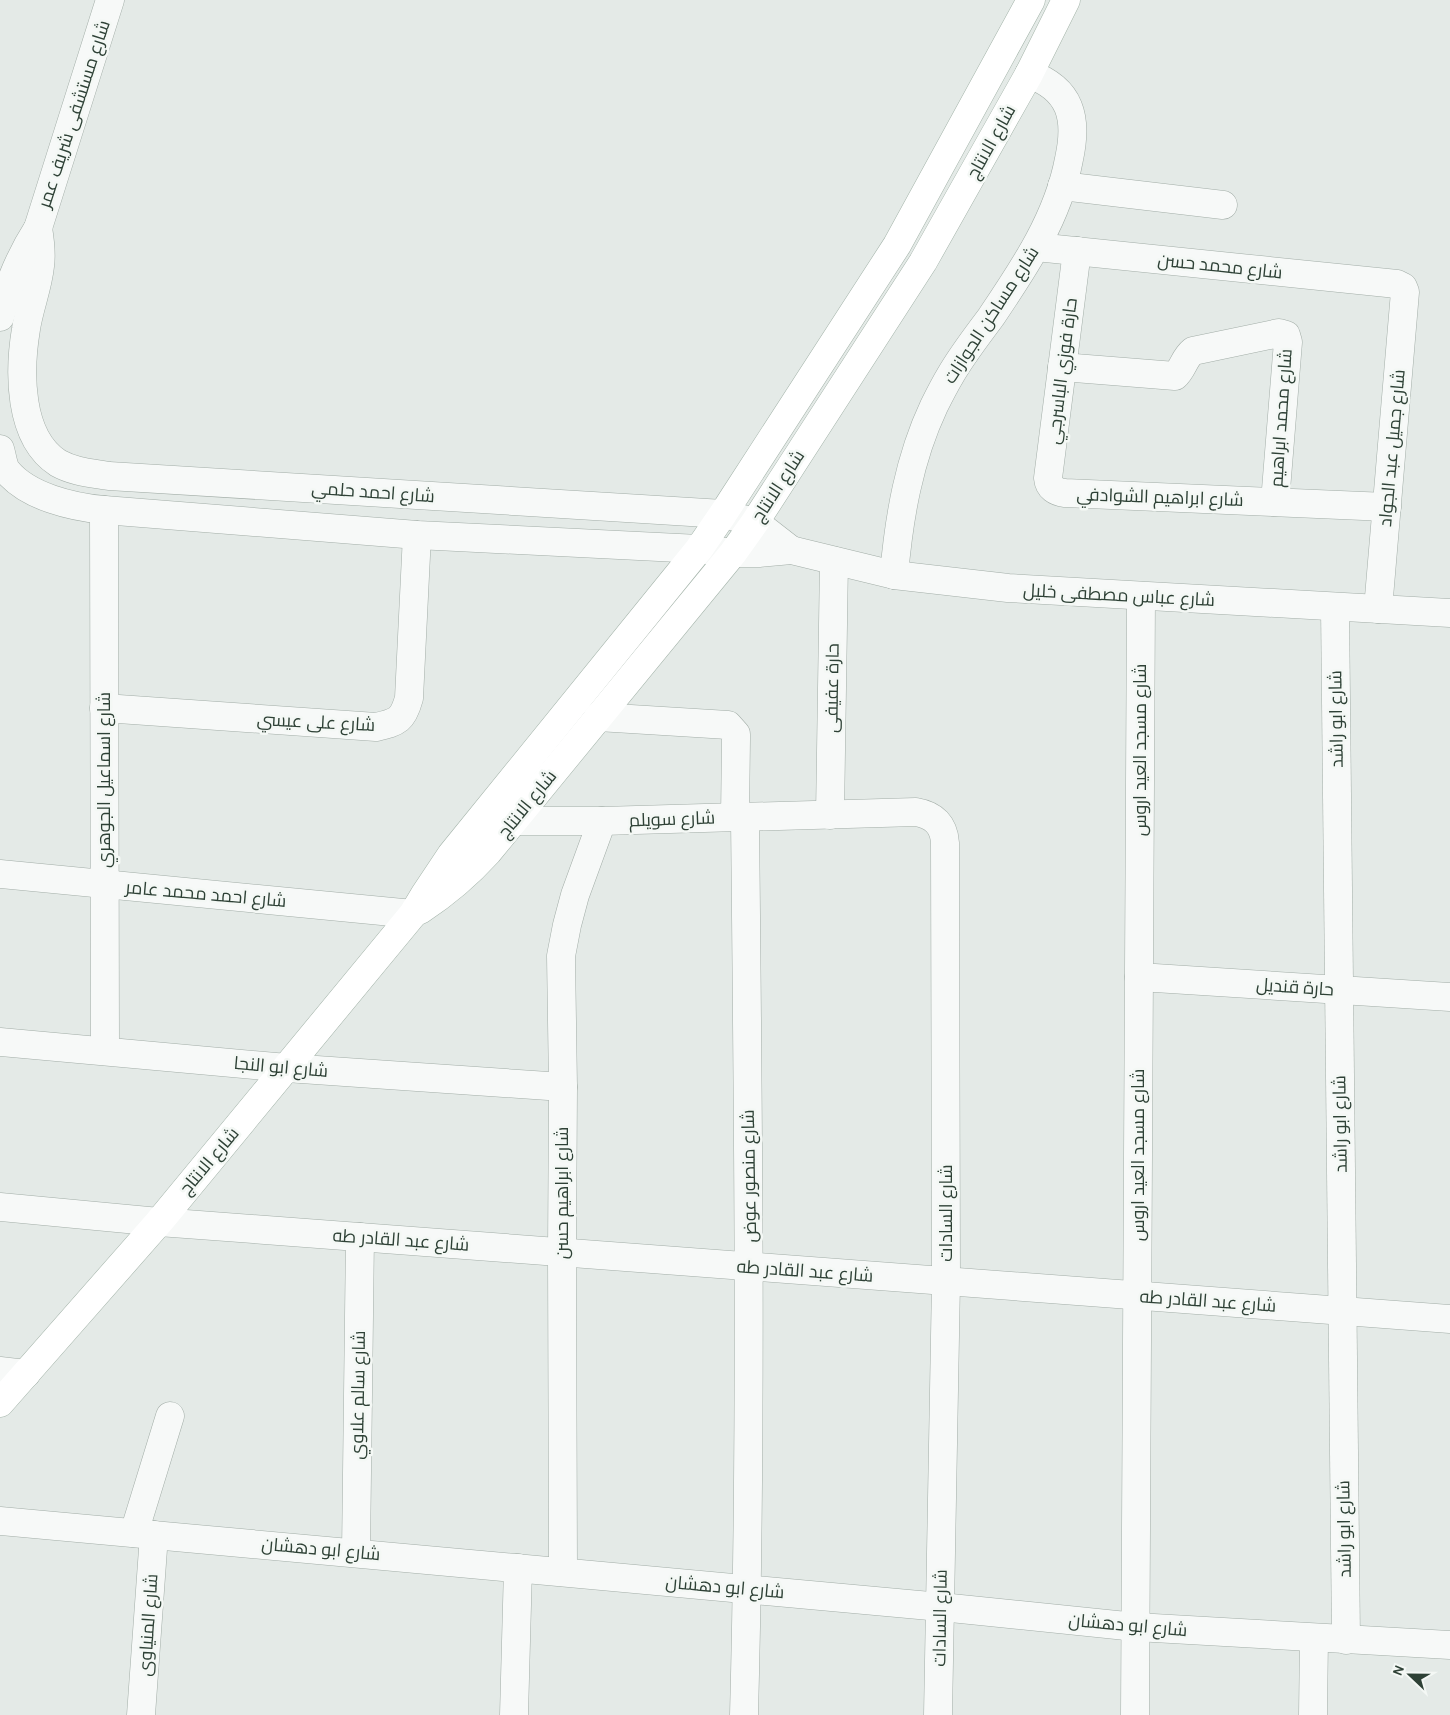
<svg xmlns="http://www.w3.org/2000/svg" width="1450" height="1715" font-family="Karla,Cairo,sans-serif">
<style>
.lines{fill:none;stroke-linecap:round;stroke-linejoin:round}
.minor-casing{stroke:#a2ada7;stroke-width:29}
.major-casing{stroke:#a3b3a9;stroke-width:29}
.minor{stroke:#f7f9f8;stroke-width:28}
.major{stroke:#fff;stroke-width:28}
.labels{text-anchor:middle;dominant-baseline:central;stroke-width:5;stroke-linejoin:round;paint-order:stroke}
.street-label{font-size:18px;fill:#2e4136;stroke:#f4f8f5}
</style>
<rect width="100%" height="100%" fill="#e4eae7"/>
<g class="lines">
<g class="minor-casing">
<g id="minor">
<path d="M 1062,186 L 1223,205"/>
<path d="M 38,228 C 40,240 42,253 40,266 C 38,287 29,308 26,329 C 19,371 18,437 58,463 C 74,472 92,473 109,476 L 723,514 L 755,522 L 791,550"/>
<path d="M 1036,247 L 1397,284 L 1403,287 L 1405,292 L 1378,609"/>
<path d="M 1077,251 L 1048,478 C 1049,488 1056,492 1065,493 L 1387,507"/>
<path d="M 0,317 C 8,285 20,256 38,228 L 110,0"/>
<path d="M 1062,367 L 1175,376 C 1183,369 1184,358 1193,351 L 1279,333 L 1286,335 L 1288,342 L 1275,502"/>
<path d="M 0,449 C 2,455 3,466 7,471 C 28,497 73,507 104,510 L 417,535 L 699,549 L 733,553 L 759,553 L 791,550 L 894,575 L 1008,588 L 1450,613"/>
<path d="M 104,510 L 105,1051"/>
<path d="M 894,575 C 899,517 909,459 934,406 C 939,396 944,386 950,376 C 962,355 977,336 991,317 C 1024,268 1058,218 1069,159 C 1078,118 1071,89 1029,74"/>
<path d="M 1335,607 L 1346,1640"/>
<path d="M 104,708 L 376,727 C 398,722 403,720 409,698 L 417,535"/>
<path d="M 598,717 L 728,725 L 736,734 L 736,739 L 735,817"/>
<path d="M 830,815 L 834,561"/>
<path d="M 513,821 L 602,821 L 916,812 C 934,815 944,825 945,843 L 946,1282 L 938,1715"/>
<path d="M 0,874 L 413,914"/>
<path d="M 1139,977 L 1450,997"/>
<path d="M 0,1042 L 287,1068 L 563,1087"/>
<path d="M 0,1207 L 159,1222 L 1450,1319"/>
<path d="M 0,1371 L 26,1374"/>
<path d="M 0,1521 L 941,1607 L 1136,1627 L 1450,1645"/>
<path d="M 134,1533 L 170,1416"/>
<path d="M 356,1552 L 360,1237"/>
<path d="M 563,1572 L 562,1252 L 563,1087 L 561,956 L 567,925 L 575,895 L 602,821"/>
<path d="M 141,1715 L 154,1535"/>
<path d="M 514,1715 L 518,1568"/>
<path d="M 744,1715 C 752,1416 748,1117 745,817"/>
<path d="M 1135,1715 L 1141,596"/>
<path d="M 1313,1715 L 1314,1638"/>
</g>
</g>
<g class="major-casing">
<g id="major">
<path d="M 420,910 C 446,893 468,874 488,852 L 733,553 L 755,522 L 923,262 L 1029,74 L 1066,0"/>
<path d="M 0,1403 L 159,1222 L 413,914 L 425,894 L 451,855 L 699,549 L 723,514 L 897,245 L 1031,0"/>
</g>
</g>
<use href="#minor" class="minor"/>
<use href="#major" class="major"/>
</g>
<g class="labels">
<g class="street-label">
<text transform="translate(74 114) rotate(-72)">شارع مستشفى شريف عمر</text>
<text transform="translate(991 142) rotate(-61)">شارع الانتاج</text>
<text transform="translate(1220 266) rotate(6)">شارع محمد حسن</text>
<text transform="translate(991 315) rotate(-57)">شارع مساكن الجوازات</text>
<text transform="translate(1062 371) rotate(-83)">حارة فوزي الباسرجي</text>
<text transform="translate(1281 418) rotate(-86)">شارع محمد ابراهيم</text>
<text transform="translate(1392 448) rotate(-85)">شارع جميل عبد الجواد</text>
<text transform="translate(778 486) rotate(-57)">شارع الانتاج</text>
<text transform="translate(373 492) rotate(4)">شارع احمد حلمي</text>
<text transform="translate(1160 497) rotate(2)">شارع ابراهيم الشوادفي</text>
<text transform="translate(1119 595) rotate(3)">شارع عباس مصطفى خليل</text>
<text transform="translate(832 688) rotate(-89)">حارة عفيفى</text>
<text transform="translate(1336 719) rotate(-91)">شارع ابو راشد</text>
<text transform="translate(316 722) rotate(3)">شارع على عيسي</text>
<text transform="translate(1140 750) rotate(-90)">شارع مسجد العيد اروس</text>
<text transform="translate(104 780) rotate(-90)">شارع اسماعيل الجوهري</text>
<text transform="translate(527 804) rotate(-51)">شارع الانتاج</text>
<text transform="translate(672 819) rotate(-2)">شارع سويلم</text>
<text transform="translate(206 894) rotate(5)">شارع احمد محمد عامر</text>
<text transform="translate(1295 987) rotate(4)">حارة قنديل</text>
<text transform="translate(281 1067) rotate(5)">شارع ابو النجا</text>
<text transform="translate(1340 1124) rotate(-91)">شارع ابو راشد</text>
<text transform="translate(1138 1155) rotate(-90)">شارع مسجد العيد اروس</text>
<text transform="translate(209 1161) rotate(-50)">شارع الانتاج</text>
<text transform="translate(749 1176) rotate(-91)">شارع منصور عوض</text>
<text transform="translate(562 1193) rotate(-90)">شارع ابراهيم حسن</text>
<text transform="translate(946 1213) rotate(-90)">شارع السادات</text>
<text transform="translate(401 1240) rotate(4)">شارع عبد القادر طه</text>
<text transform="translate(805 1271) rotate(4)">شارع عبد القادر طه</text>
<text transform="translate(1208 1301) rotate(4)">شارع عبد القادر طه</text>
<text transform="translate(358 1395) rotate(-89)">شارع سالم علاوي</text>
<text transform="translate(1344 1529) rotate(-91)">شارع ابو راشد</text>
<text transform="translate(321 1549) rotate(5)">شارع ابو دهشان</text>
<text transform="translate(725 1587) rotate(5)">شارع ابو دهشان</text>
<text transform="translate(940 1618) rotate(-89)">شارع السادات</text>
<text transform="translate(148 1625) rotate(-86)">شارع المنياوى</text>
<text transform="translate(1128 1625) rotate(5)">شارع ابو دهشان</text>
</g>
</g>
<g transform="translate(1410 1675) rotate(292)" stroke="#f4f8f5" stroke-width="4" paint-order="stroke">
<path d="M0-4L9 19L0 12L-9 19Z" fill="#2e4136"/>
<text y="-8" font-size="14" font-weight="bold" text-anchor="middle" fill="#2e4136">N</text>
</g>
</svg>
